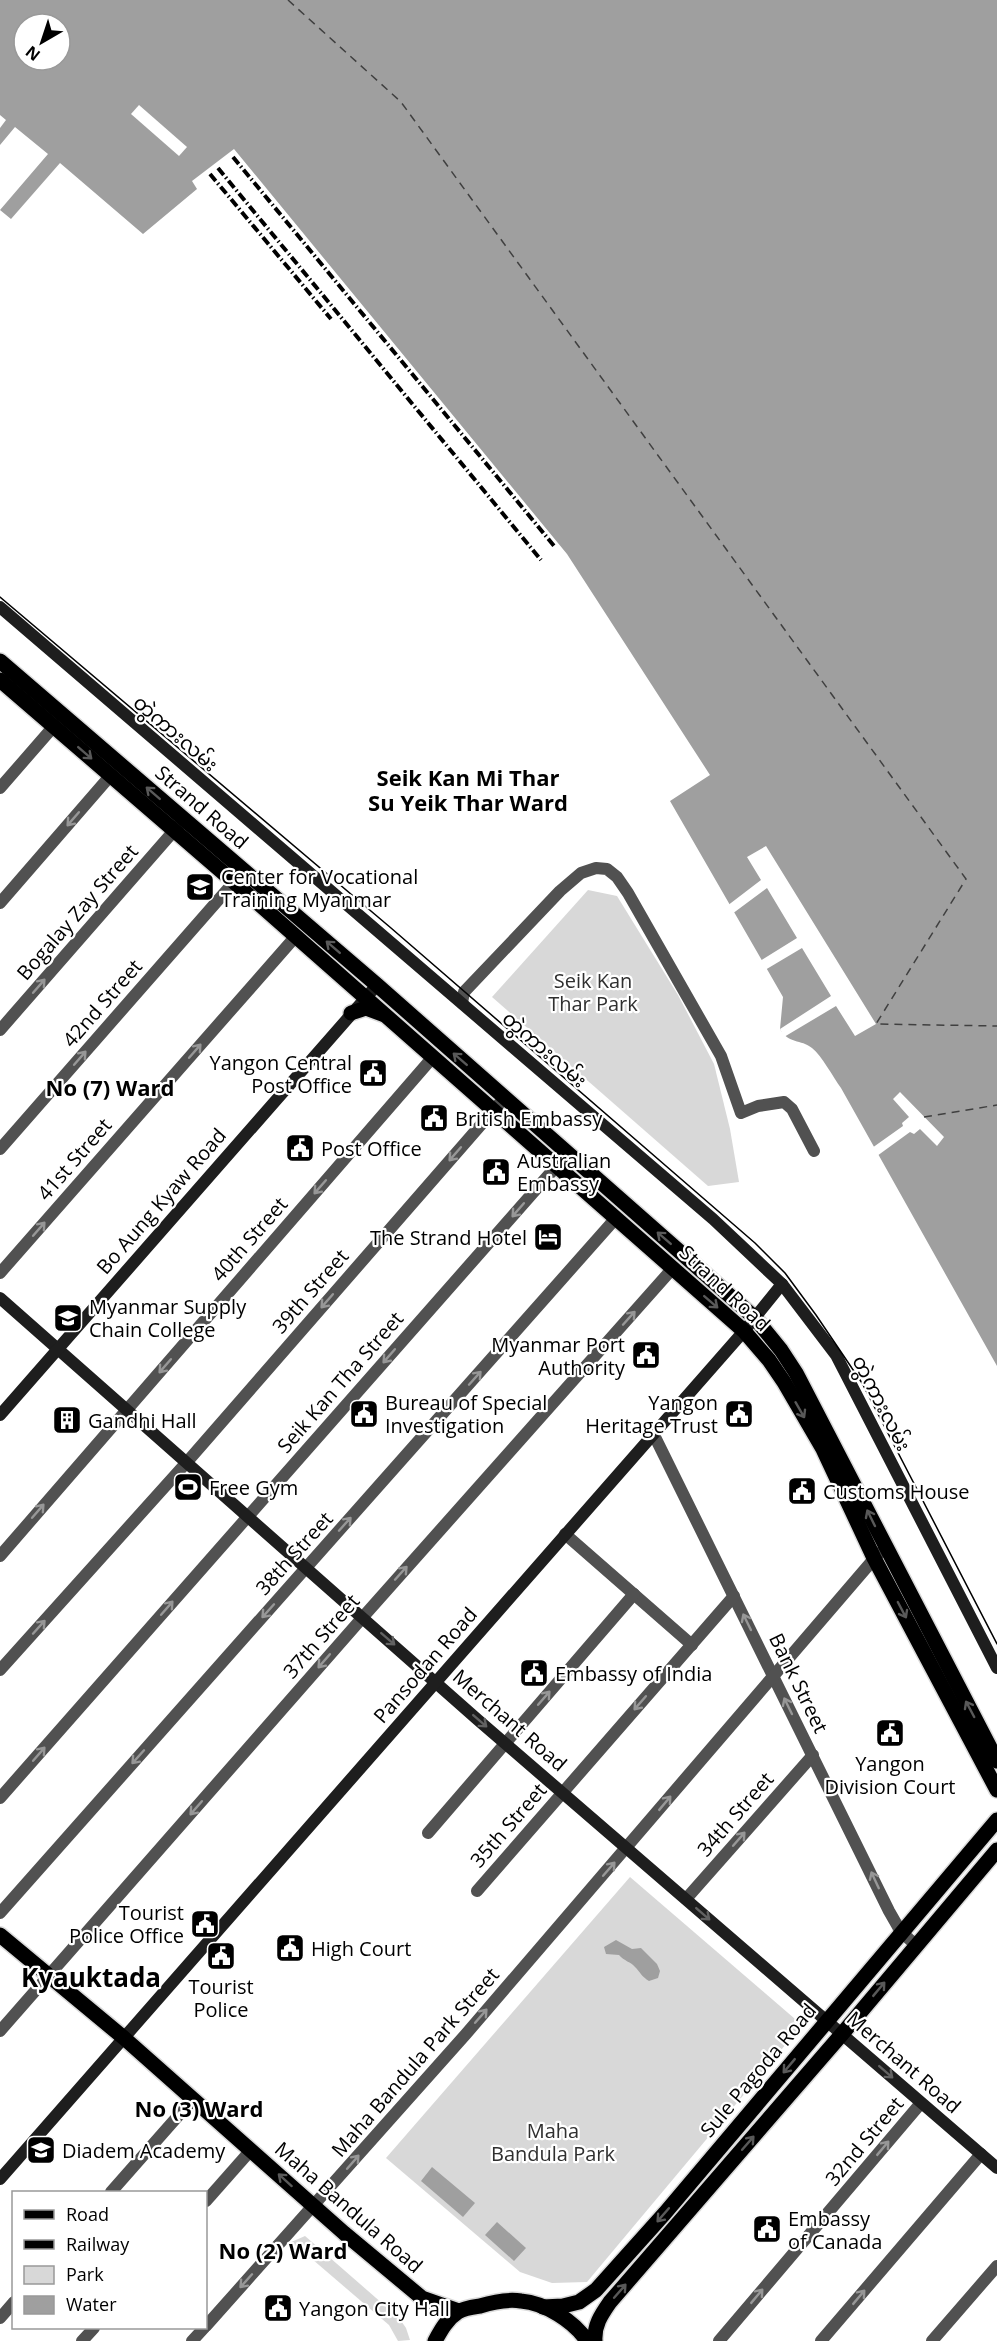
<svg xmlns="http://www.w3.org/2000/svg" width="997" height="2341" font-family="'Open Sans','Noto Sans Myanmar',sans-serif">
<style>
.green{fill:#d8d8d8}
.water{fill:#9f9f9f;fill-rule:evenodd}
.pier{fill:#fff}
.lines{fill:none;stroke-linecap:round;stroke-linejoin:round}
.ferry{stroke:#404040;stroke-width:1.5;stroke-dasharray:8 6;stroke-linecap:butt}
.primary-casing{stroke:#dbdbdb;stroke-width:18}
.street{stroke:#515151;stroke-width:12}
.secondary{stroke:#1e1e1e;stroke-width:12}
.primary{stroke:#000;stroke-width:15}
.tram{stroke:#000;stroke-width:1.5}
.rail{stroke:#000;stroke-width:4;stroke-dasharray:9 3 1.5 3;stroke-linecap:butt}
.oneway{stroke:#595959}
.oneway2{stroke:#979797}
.oneway3{stroke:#626262}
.labels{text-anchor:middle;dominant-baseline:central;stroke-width:4.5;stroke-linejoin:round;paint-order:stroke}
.street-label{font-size:20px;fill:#000;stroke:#fff}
.poi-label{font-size:20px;fill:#000;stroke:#fff;text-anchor:start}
.park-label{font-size:20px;fill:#2f2f2f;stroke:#fff}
.quarter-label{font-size:22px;font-weight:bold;fill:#000;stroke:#fff}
.district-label{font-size:26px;font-weight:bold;fill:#000;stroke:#fff}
</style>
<rect width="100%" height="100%" fill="#fff"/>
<g class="green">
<path d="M 588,890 L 617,896 L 678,995 L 714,1064 L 730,1129 L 739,1182 L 708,1186 L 492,997 Z"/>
<path d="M 630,1877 L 802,2025 L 587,2282 L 552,2283 L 520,2272 L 386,2158 Z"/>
<path d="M 305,2236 L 399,2318 L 406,2328 L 410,2340 L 398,2341 L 389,2325 L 312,2259 L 290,2254 L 289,2243 Z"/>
</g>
<g class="water">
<path d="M 0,0 L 997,0 L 997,1366 L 841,1088 C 833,1077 822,1056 812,1048 C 801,1039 788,1044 780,1029 L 783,997 L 670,801 L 710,775 L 567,554 L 234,149 L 192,181 L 197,189 L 143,234 L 60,163 L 11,219 L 0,210 L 48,154 L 15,127 L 0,145 L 0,128 L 6,120 L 0,115 ZM 24,24 L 60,24 L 60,60 L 24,60 Z"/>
<path d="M 616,1940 L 632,1949 L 641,1948 L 657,1964 L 660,1971 L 658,1978 L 649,1981 C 642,1977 640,1972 635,1967 C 631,1962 624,1961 619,1955 L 606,1954 L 604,1947 Z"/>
<path d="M 432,2167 L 475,2203 L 463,2217 L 421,2181 Z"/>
<path d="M 497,2222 L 526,2248 L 514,2261 L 485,2235 Z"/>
</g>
<g class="pier">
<path d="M 139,105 L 187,147 L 179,156 L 131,114 Z"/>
<path d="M 766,846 L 876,1024 L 855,1036 L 836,1006 L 784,1037 L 780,1029 L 831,996 L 802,948 L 765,970 L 760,961 L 797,938 L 767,888 L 732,914 L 727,906 L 761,880 L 747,857 Z"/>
<path d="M 900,1092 L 944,1137 L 937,1146 L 920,1129 L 914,1134 L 910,1132 L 877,1156 L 872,1148 L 903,1126 L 902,1123 L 909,1117 L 893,1099 Z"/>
</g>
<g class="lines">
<g class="ferry">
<path d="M 288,0 L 401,102 L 966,879 L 876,1024 L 997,1026"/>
<path d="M 924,1117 L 997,1105"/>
</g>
<g class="primary-casing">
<g id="primary">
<path d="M 0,661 L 377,985 L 755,1318 L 781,1350 L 796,1373 L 997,1761"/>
<path d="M 0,680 L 234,882 L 744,1331 L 769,1360 L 784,1382 L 823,1449 L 874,1558 L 997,1790"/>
<path d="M 351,1013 L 366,1008 L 382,1014"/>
<path d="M 0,1935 L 124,2038 L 344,2233 L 422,2298 L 459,2311"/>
<path d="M 543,2307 L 563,2306 L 579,2302 L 596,2290 L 665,2213 L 997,1820"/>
<path d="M 435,2341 C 441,2330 447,2319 458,2312 C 464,2308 473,2307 480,2306 C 493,2302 508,2299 521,2301 C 545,2303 574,2321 587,2341"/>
<path d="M 595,2341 C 594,2325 601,2315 610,2302 L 842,2034 L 997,1850"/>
</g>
</g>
<g class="street">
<path d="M 0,788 L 54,726"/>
<path d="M 0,903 L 111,775"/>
<path d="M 462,1003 L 464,992 L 560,891 L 581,873 L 596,868 L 607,869 L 617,877 L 628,893 L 721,1056 L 741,1113 L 758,1106 L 784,1102 L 792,1109 L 814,1151"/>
<path d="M 0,1030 L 179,825"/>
<path d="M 0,1149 L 234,882"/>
<path d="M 0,1273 L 296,936"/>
<path d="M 653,1433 L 889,1911 L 901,1932 L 916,1945"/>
<path d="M 565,1534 L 692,1645"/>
<path d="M 0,1556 L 433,1057"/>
<path d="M 0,1670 L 187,1462 L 499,1104"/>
<path d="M 0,1798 L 568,1153"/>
<path d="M 428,1833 L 634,1594"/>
<path d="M 477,1891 L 734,1596"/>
<path d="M 686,1899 L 813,1755"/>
<path d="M 0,1913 L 616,1218"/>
<path d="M 0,2031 L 363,1617 L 673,1268"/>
<path d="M 111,2192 L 193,2099"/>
<path d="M 206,2201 L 251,2150"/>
<path d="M 0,2318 L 14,2302"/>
<path d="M 206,2326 L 466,2034 L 879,1553"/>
<path d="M 82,2341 L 94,2328"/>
<path d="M 192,2341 L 204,2328"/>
<path d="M 719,2341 L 921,2103"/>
<path d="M 821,2341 L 981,2154"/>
<path d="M 932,2341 L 997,2266"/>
</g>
<g class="secondary">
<path d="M 0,607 L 713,1219 L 782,1284 L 836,1355 L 997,1668"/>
<path d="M 0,1298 L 478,1720 L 997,2168"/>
<path d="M 0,1415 L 377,985"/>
<path d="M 0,2179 L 744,1331 L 782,1284"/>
</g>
<use href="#primary" class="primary"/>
<path class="tram" d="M 0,597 L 391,928 L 755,1243 L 785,1273 L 816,1315 L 862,1383 L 997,1644"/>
<g class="rail">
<path d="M 233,157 L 555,547"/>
<path d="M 218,168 L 541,560"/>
<path d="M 210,174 L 331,319"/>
</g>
</g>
<defs><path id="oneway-shaft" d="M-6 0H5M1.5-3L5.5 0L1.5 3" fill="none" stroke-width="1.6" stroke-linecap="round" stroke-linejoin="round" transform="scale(1.5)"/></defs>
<g class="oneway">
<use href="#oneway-shaft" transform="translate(85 753) rotate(41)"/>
<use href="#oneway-shaft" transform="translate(153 793) rotate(-139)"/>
<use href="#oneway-shaft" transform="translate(333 947) rotate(-139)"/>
<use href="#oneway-shaft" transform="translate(460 1059) rotate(-139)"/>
<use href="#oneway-shaft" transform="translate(664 1238) rotate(-139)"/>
<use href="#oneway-shaft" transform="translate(711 1302) rotate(41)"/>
<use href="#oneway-shaft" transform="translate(800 1410) rotate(60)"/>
<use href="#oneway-shaft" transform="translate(871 1518) rotate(-116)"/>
<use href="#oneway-shaft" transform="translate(902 1610) rotate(62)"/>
<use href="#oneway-shaft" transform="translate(970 1709) rotate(-118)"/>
<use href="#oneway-shaft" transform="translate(879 1989) rotate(-50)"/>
<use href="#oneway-shaft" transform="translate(789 2066) rotate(130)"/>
<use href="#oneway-shaft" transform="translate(748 2143) rotate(-49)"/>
<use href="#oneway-shaft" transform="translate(285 2180) rotate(-138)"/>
<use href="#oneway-shaft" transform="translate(663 2215) rotate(131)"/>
<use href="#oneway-shaft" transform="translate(620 2291) rotate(-49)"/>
</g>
<g class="oneway2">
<use href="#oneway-shaft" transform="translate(73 819) rotate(131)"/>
<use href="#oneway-shaft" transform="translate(39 986) rotate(-49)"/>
<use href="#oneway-shaft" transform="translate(195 1051) rotate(-49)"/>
<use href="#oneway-shaft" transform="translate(80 1058) rotate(-49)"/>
<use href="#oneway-shaft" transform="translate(455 1154) rotate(131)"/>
<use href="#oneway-shaft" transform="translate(320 1187) rotate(131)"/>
<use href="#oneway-shaft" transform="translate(518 1210) rotate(131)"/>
<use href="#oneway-shaft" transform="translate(39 1229) rotate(-49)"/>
<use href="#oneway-shaft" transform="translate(327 1301) rotate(131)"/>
<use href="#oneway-shaft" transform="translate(629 1318) rotate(-48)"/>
<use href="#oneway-shaft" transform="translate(389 1356) rotate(131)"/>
<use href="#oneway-shaft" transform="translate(165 1366) rotate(131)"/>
<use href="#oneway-shaft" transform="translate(475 1378) rotate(-48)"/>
<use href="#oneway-shaft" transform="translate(38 1511) rotate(-49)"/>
<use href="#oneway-shaft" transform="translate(345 1524) rotate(-48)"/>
<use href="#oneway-shaft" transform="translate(401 1573) rotate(-48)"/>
<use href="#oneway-shaft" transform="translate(167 1608) rotate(-49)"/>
<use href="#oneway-shaft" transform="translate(268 1611) rotate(132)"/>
<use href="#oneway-shaft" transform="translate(747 1622) rotate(-116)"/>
<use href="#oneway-shaft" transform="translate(39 1627) rotate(-48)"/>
<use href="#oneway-shaft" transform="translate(324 1661) rotate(131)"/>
<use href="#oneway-shaft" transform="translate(544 1698) rotate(-49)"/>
<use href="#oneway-shaft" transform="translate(640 1703) rotate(131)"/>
<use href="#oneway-shaft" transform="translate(788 1706) rotate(-116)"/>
<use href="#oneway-shaft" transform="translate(39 1754) rotate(-49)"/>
<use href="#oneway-shaft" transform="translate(138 1757) rotate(132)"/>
<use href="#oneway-shaft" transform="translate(665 1803) rotate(-50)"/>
<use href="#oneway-shaft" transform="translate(196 1808) rotate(131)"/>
<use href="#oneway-shaft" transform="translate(739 1839) rotate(-49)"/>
<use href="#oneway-shaft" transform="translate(609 1869) rotate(-49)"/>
<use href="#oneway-shaft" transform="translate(875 1880) rotate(-115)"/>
<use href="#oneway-shaft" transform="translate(481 2016) rotate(-49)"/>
<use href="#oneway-shaft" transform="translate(883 2148) rotate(-50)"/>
<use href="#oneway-shaft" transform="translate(353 2162) rotate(-49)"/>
<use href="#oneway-shaft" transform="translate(246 2281) rotate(132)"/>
<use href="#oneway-shaft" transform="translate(757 2296) rotate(-50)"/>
<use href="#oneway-shaft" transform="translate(859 2297) rotate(-50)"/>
</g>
<g class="oneway3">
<use href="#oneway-shaft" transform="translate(388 1639) rotate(41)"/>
<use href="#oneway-shaft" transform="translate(480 1721) rotate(41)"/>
<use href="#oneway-shaft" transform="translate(703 1914) rotate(41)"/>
<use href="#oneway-shaft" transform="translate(886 2072) rotate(41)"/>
</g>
<defs>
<g id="school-square" transform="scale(1.5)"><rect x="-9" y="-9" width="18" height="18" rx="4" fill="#000" stroke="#fff"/><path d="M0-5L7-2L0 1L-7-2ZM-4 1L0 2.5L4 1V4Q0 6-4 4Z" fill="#fff"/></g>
<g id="civic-square" transform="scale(1.5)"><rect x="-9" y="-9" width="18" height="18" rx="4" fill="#000" stroke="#fff"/><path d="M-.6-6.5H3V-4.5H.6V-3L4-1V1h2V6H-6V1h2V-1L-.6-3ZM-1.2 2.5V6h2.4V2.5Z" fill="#fff"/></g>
<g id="hotel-square" transform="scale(1.5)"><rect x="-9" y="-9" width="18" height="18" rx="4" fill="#000" stroke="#fff"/><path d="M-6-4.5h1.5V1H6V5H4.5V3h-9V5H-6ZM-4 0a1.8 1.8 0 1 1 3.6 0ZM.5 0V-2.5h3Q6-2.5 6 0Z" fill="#fff"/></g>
<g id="university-square" transform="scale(1.5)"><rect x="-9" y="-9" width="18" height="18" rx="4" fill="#000" stroke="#fff"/><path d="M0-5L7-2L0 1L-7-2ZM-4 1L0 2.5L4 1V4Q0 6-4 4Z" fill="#fff"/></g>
<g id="building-square" transform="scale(1.5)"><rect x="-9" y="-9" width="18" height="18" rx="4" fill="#000" stroke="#fff"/><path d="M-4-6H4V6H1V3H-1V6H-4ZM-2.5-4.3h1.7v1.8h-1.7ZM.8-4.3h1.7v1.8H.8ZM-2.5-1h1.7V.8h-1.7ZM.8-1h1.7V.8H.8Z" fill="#fff"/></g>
<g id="stadium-square" transform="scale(1.5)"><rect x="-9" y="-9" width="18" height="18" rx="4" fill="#000" stroke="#fff"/><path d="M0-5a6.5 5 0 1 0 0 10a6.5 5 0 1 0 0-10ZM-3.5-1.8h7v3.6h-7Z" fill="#fff"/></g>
</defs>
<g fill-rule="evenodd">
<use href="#school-square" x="200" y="887"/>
<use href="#civic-square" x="373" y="1073"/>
<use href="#civic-square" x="434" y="1118"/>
<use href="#civic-square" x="300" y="1148"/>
<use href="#civic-square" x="496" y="1172"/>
<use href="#hotel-square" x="548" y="1237"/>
<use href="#university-square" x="68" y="1318"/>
<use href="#civic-square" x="646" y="1355"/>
<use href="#civic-square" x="364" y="1414"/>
<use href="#civic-square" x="739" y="1414"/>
<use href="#building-square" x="67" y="1420"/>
<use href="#stadium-square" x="188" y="1487"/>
<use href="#civic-square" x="802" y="1491"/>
<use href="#civic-square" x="534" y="1673"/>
<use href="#civic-square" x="890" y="1733"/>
<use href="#civic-square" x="205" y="1924"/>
<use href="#civic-square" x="290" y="1948"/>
<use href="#civic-square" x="221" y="1956"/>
<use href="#school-square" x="41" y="2150"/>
<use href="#civic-square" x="767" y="2229"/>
<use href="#civic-square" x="278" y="2308"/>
</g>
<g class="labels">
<g class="street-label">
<text transform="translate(176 733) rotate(41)">တွဲကားလမ်း</text>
<text transform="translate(202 807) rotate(41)">Strand Road</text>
<text transform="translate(77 912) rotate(-49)">Bogalay Zay Street</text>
<text transform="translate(102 1003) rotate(-49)">42nd Street</text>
<text transform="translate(545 1049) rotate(41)">တွဲကားလမ်း</text>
<text transform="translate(74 1159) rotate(-49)">41st Street</text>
<text transform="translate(161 1201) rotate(-49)">Bo Aung Kyaw Road</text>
<text transform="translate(249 1239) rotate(-49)">40th Street</text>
<text transform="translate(725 1288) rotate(43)">Strand Road</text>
<text transform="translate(310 1291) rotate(-49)">39th Street</text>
<text transform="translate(340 1382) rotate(-49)">Seik Kan Tha Street</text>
<text transform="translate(882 1403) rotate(63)">တွဲကားလမ်း</text>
<text transform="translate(294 1553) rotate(-48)">38th Street</text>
<text transform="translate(321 1636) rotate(-49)">37th Street</text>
<text transform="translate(425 1665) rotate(-49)">Pansodan Road</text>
<text transform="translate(799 1683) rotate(64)">Bank Street</text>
<text transform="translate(510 1720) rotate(41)">Merchant Road</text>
<text transform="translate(735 1814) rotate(-49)">34th Street</text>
<text transform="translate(508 1825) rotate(-49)">35th Street</text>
<text transform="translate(415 2062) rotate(-49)">Maha Bandula Park Street</text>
<text transform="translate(904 2062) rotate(41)">Merchant Road</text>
<text transform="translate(758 2070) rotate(-50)">Sule Pagoda Road</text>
<text transform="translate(864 2141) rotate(-50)">32nd Street</text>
<text transform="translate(349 2207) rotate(41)">Maha Bandula Road</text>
</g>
<g class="poi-label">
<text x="221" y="876">Center for Vocational<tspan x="221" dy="23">Training Myanmar</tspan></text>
<text x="352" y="1062" text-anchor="end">Yangon Central<tspan x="352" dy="23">Post Office</tspan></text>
<text x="455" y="1118">British Embassy</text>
<text x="321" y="1148">Post Office</text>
<text x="517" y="1160">Australian<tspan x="517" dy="23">Embassy</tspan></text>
<text x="527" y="1237" text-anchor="end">The Strand Hotel</text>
<text x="89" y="1306">Myanmar Supply<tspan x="89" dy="23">Chain College</tspan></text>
<text x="625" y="1344" text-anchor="end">Myanmar Port<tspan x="625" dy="23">Authority</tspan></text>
<text x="385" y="1402">Bureau of Special<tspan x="385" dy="23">Investigation</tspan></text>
<text x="718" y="1402" text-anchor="end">Yangon<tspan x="718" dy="23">Heritage Trust</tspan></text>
<text x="88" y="1420">Gandhi Hall</text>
<text x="209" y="1487">Free Gym</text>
<text x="823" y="1491">Customs House</text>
<text x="555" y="1673">Embassy of India</text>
<text x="890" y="1763" text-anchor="middle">Yangon<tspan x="890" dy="23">Division Court</tspan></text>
<text x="184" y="1912" text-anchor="end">Tourist<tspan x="184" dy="23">Police Office</tspan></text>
<text x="311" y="1948">High Court</text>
<text x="221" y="1986" text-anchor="middle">Tourist<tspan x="221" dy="23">Police</tspan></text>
<text x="62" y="2150">Diadem Academy</text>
<text x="788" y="2218">Embassy<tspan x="788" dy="23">of Canada</tspan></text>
<text x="299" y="2308">Yangon City Hall</text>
</g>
<g class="park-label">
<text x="593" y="980">Seik Kan<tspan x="593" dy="23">Thar Park</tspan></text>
<text x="553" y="2130">Maha<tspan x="553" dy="23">Bandula Park</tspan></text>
</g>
<g class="quarter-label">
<text x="468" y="777">Seik Kan Mi Thar<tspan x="468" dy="25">Su Yeik Thar Ward</tspan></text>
<text x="110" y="1087">No (7) Ward</text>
<text x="199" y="2108">No (3) Ward</text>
<text x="283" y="2250">No (2) Ward</text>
</g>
<g class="district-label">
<text x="91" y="1977">Kyauktada</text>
</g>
</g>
<rect x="12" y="2191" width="195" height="138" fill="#ffffff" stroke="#999999" stroke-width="1.5"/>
<rect x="24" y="2210" width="30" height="9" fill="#000000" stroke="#999999" stroke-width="1.5"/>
<text x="66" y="2221" font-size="18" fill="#000000">Road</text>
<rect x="24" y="2240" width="30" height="9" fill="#000000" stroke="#999999" stroke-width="1.5"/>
<text x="66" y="2251" font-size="18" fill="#000000">Railway</text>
<rect x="24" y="2266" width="30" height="18" fill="#d8d8d8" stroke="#999999" stroke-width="1.5"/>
<text x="66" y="2281" font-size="18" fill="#000000">Park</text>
<rect x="24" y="2296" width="30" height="18" fill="#9f9f9f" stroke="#999999" stroke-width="1.5"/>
<text x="66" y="2311" font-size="18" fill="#000000">Water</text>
<g transform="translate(42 42) rotate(219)"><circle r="28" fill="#ffffff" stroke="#999999" stroke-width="1.5"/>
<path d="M0-4.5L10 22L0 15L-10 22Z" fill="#000000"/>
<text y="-9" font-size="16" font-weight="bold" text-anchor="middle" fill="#000000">N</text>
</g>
</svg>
